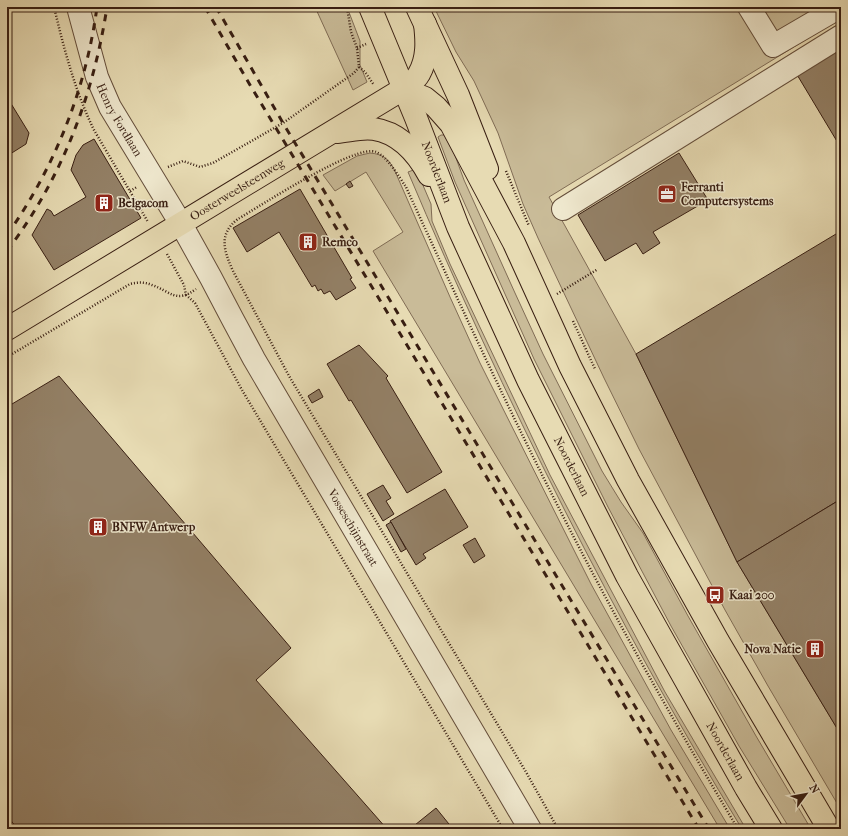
<svg xmlns="http://www.w3.org/2000/svg" width="848" height="836" font-family="'IM FELL French Canon',serif">
<style>
.grass{fill:#c9bb98;stroke:#806c55}
.building{fill:#938066;stroke:#381e12}
.lines{fill:none;stroke-linecap:round;stroke-linejoin:round}
.minor-casing{stroke:#644d3a;stroke-width:24}
.major-casing{stroke:#381e12;stroke-width:24}
.path{stroke:#381e12;stroke-width:2.5;stroke-dasharray:1 2;stroke-linecap:butt}
.minor{stroke:#efe8ce;stroke-width:22}
.major{stroke:#e7dbb3;stroke-width:22}
.rail{stroke:#381e12;stroke-width:3;stroke-dasharray:7 7;stroke-linecap:butt}
.labels{text-anchor:middle;dominant-baseline:central;stroke-width:3;stroke-linejoin:round;paint-order:stroke}
.street-label{font-size:12px;fill:#381e12;stroke:#efe8ce}
.poi-label{font-size:12px;font-weight:bold;fill:#381e12;stroke:#efe8ce;text-anchor:start}
</style>
<rect width="100%" height="100%" fill="#e7dbb3"/>
<filter id="stains"><feTurbulence type="fractalNoise" baseFrequency=".005" numOctaves="4"/><feColorMatrix values="0 0 0 0 .2 0 0 0 0 .09 0 0 0 0 .02 0 0 0 .5 -.17"/></filter>
<radialGradient id="worn" r=".72"><stop offset=".6" stop-color="#630" stop-opacity="0"/><stop offset="1" stop-color="#630" stop-opacity=".3"/></radialGradient>
<g class="grass">
<path d="M 315,7 L 347,7 L 360,41 L 360,65 L 367,82 L 353,90 Z"/>
<path d="M 434,7 L 841,7 L 841,18 L 549,197 L 636,354 L 737,562 L 841,735 L 841,810 L 768,686 L 725,610 L 639,449 L 604,378 L 538,238 L 523,204 L 498,133 L 474,81 L 456,52 Z"/>
<path d="M 441,135 L 446,135 L 449,139 L 464,180 L 515,293 L 543,354 L 602,471 L 621,502 L 643,533 L 688,616 L 756,736 L 811,829 L 790,829 L 739,746 L 671,626 L 608,507 L 534,359 L 455,182 L 438,137 Z"/>
<path d="M 370,153 C 382,154 388,158 394,169 L 450,297 L 480,363 L 591,584 L 671,730 L 730,829 L 720,829 L 373,251 L 403,232 L 366,172 L 335,191 L 323,175 L 357,156 Z"/>
<path d="M 416,169 L 431,204 L 432,221 L 450,264 L 550,475 L 665,692 L 746,829 L 742,829 C 614,619 504,399 408,172 Z"/>
</g>
<g class="building">
<path d="M 841,46 L 841,148 L 796,73 Z"/>
<path d="M 7,97 L 29,133 L 26,144 L 7,156 Z"/>
<path d="M 94,139 L 141,218 L 54,270 L 32,235 L 47,209 L 51,211 L 54,216 L 86,197 L 71,170 L 76,155 L 83,145 Z"/>
<path d="M 679,153 L 708,200 L 653,232 L 660,243 L 643,254 L 636,243 L 605,261 L 578,215 Z"/>
<path d="M 350,181 L 353,186 L 349,188 L 346,184 Z"/>
<path d="M 300,189 L 352,278 L 350,279 L 356,288 L 336,300 L 330,291 L 324,294 L 321,289 L 318,291 L 315,285 L 312,287 L 279,232 L 247,252 L 233,228 Z"/>
<path d="M 841,231 L 841,499 L 737,562 L 636,354 Z"/>
<path d="M 359,345 L 388,376 L 386,378 L 442,472 L 407,493 L 351,400 L 349,401 L 327,364 Z"/>
<path d="M 59,376 L 291,648 L 256,680 L 387,829 L 18,829 L 7,816 L 7,407 Z"/>
<path d="M 319,389 L 323,397 L 312,403 L 308,396 Z"/>
<path d="M 383,485 L 391,498 L 386,501 L 394,514 L 383,521 L 367,494 Z"/>
<path d="M 445,489 L 468,527 L 423,554 L 426,558 L 416,565 L 390,521 Z"/>
<path d="M 841,499 L 841,735 L 737,562 Z"/>
<path d="M 391,522 L 406,549 L 401,552 L 386,525 Z"/>
<path d="M 475,538 L 485,556 L 474,563 L 463,545 Z"/>
<path d="M 436,808 L 453,829 L 410,829 Z"/>
</g>
<g class="lines">
<g class="minor-casing">
<g id="minor">
<path id="s1" d="M 78,7 L 97,77 L 110,107 L 181,224 L 211,278 L 232,318 L 254,359 L 530,829"/>
<path d="M 749,7 L 773,46 L 840,7"/>
<path d="M 563,209 L 841,36"/>
</g>
</g>
<g class="major-casing">
<g id="major">
<path id="s2" d="M 370,7 L 416,118 L 458,227 L 528,380 L 627,576 L 746,788 L 771,829"/>
<path d="M 417,7 L 458,95 L 487,169"/>
<path d="M 403,89 L 425,98 L 436,107 L 451,124 L 514,243 L 570,366 L 628,480 L 718,641 L 829,829"/>
<path d="M 337,132 C 349,131 362,127 374,129 C 400,133 417,153 429,175"/>
<path id="s3" d="M 7,329 L 403,89 C 408,85 416,80 419,74 C 428,58 427,41 425,24"/>
</g>
</g>
<g class="path">
<path d="M 54,7 C 64,49 75,91 94,130 L 148,222"/>
<path d="M 357,48 L 366,44"/>
<path d="M 359,67 L 365,72 L 374,85"/>
<path d="M 168,167 L 183,161 L 200,167 L 213,163 L 283,123 L 354,73 L 359,67 L 357,48 L 351,32 L 347,7"/>
<path d="M 506,171 L 529,226"/>
<path d="M 130,191 L 137,187"/>
<path d="M 167,254 L 184,285 L 186,295"/>
<path d="M 557,294 L 598,269"/>
<path d="M 186,295 L 195,303 L 242,390 L 503,829"/>
<path d="M 573,321 L 595,369"/>
<path d="M 7,357 L 130,284 C 138,282 145,282 152,285 C 170,291 176,304 196,289"/>
<path d="M 558,829 L 526,772 L 289,376 L 233,271 C 224,251 218,234 238,219 C 260,206 357,143 376,152 C 388,157 399,177 406,187 C 457,298 508,409 564,518 C 618,624 677,727 738,829"/>
</g>
<use href="#minor" class="minor"/>
<use href="#major" class="major"/>
<g class="rail">
<path d="M 205,7 L 250,85 L 699,829"/>
<path d="M 216,7 L 283,123 L 709,829"/>
<path d="M 7,235 C 55,167 86,89 97,7"/>
<path d="M 7,251 C 62,178 93,97 107,7"/>
</g>
</g>
<defs>
<g id="office-square" transform="scale(1)"><rect x="-9" y="-9" width="18" height="18" rx="4" fill="#8f2418" stroke="#efe8ce"/><path d="M-6-3h4V-5.5h4V-3h4V5H-6ZM-1-4.5V-3h2v-1.5ZM-6 0V1H6V0Z" fill="#fff"/></g>
<g id="building-square" transform="scale(1)"><rect x="-9" y="-9" width="18" height="18" rx="4" fill="#8f2418" stroke="#efe8ce"/><path d="M-4-6H4V6H1V3H-1V6H-4ZM-2.5-4.3h1.7v1.8h-1.7ZM.8-4.3h1.7v1.8H.8ZM-2.5-1h1.7V.8h-1.7ZM.8-1h1.7V.8H.8Z" fill="#fff"/></g>
<g id="bus-square" transform="scale(1)"><rect x="-9" y="-9" width="18" height="18" rx="4" fill="#8f2418" stroke="#efe8ce"/><path d="M-5-6H5V4H4V6H2V4H-2V6H-4V4H-5ZM-3.5-4V0h7V-4ZM-3.5 1.2v1.5H-2V1.2ZM2 1.2v1.5H3.5V1.2Z" fill="#fff"/></g>
</defs>
<g fill-rule="evenodd">
<use href="#office-square" x="667" y="194"/>
<use href="#building-square" x="104" y="203"/>
<use href="#building-square" x="308" y="242"/>
<use href="#building-square" x="98" y="527"/>
<use href="#bus-square" x="715" y="595"/>
<use href="#building-square" x="815" y="649"/>
</g>
<g class="labels">
<g class="street-label">
<text stroke="none"><textPath href="#s1" startOffset="121">Henry Fordlaan</textPath></text>
<text stroke="none"><textPath href="#s2" startOffset="178">Noorderlaan</textPath></text>
<text stroke="none"><textPath href="#s3" startOffset="269">Oosterweelsteenweg</textPath></text>
<text stroke="none"><textPath href="#s2" startOffset="502">Noorderlaan</textPath></text>
<text stroke="none"><textPath href="#s1" startOffset="591">Vosseschijnstraat</textPath></text>
<text stroke="none"><textPath href="#s2" startOffset="826">Noorderlaan</textPath></text>
</g>
<g class="poi-label">
<text x="681" y="187">Ferranti<tspan x="681" dy="14">Computersystems</tspan></text>
<text x="118" y="203">Belgacom</text>
<text x="322" y="242">Remco</text>
<text x="112" y="527">BNFW Antwerp</text>
<text x="729" y="595">Kaai 200</text>
<text x="801" y="649" text-anchor="end">Nova Natie</text>
</g>
</g>
<rect width="848" height="836" fill="none" stroke="#e7dbb3" stroke-width="24"/>
<rect x="8" y="8" width="832" height="820" fill="none" stroke="#381e12" stroke-width="2"/>
<rect x="12" y="12" width="824" height="812" fill="none" stroke="#381e12"/>
<g transform="translate(806 794) rotate(58)" stroke="#efe8ce" stroke-width="3" paint-order="stroke">
<path d="M0-3L7 15L0 10L-7 15Z" fill="#381e12"/>
<text y="-6" font-size="11" font-weight="bold" text-anchor="middle" fill="#381e12">N</text>
</g>
<rect width="100%" height="100%" filter="url(#stains)"/>
<rect width="100%" height="100%" fill="url(#worn)"/>
</svg>
